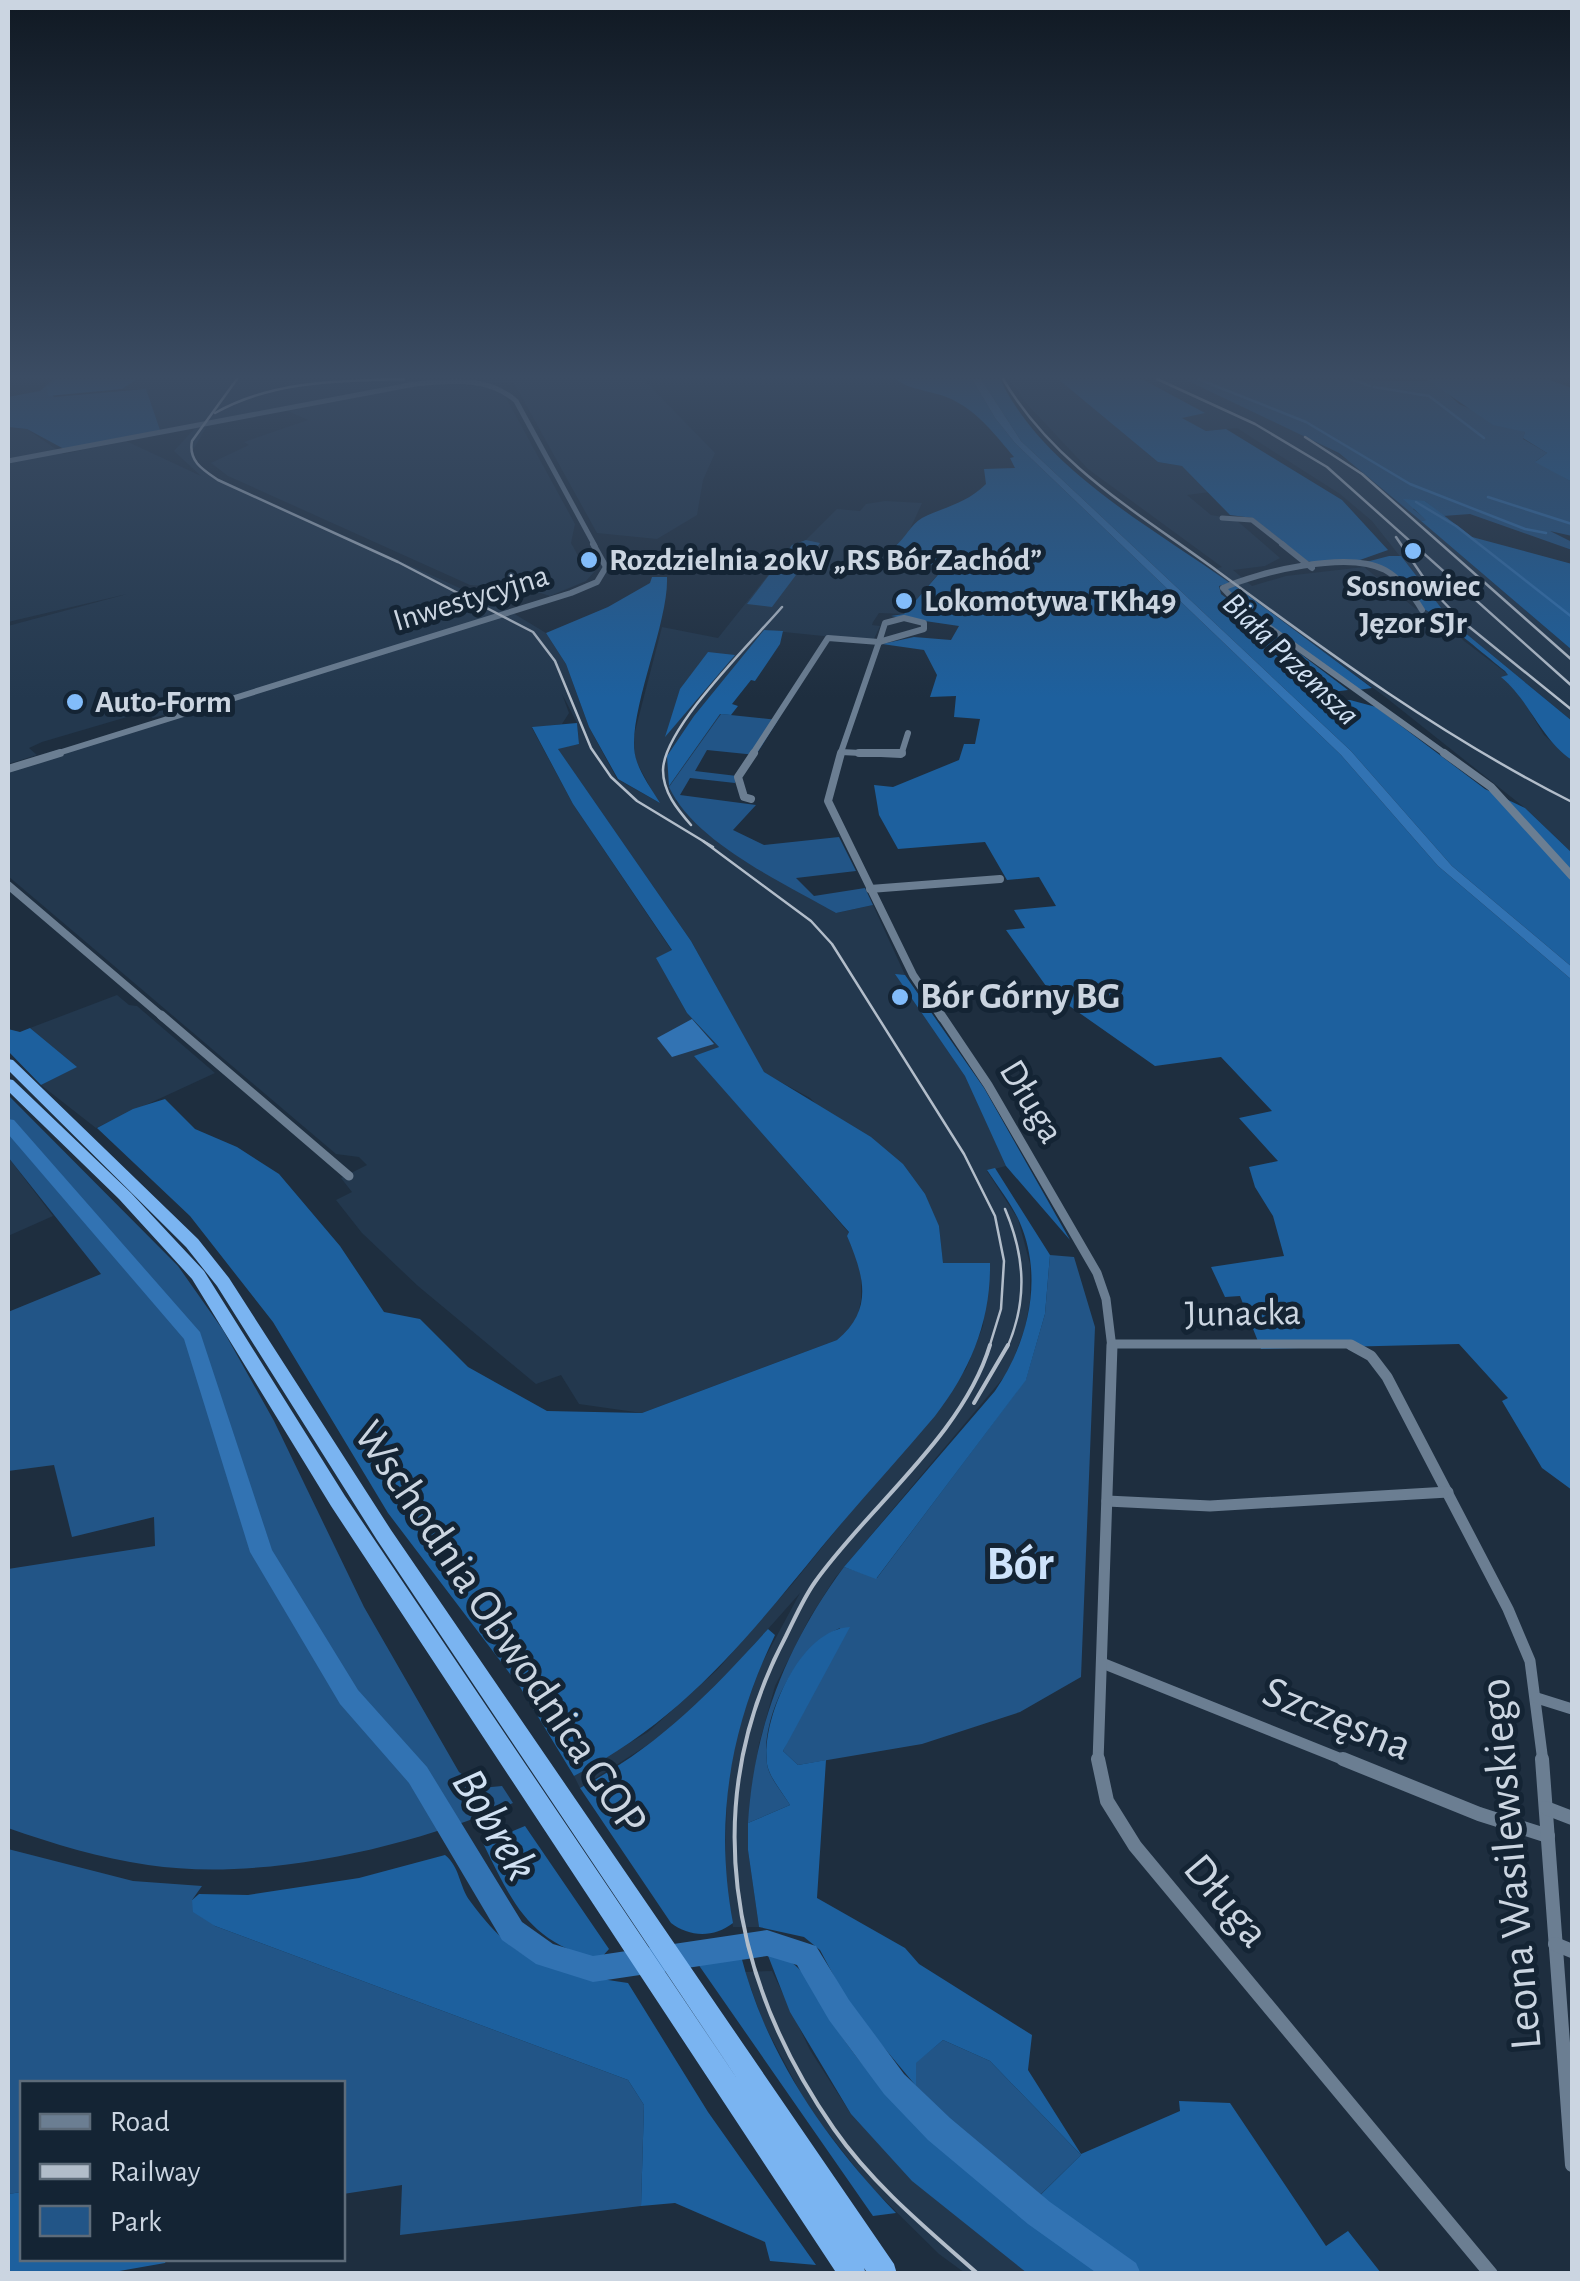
<svg xmlns="http://www.w3.org/2000/svg" width="1580" height="2281" font-family="'Alegreya Sans',sans-serif">
<style>
.built{fill:#23384e}
.green{fill:#225587}
.forest{fill:#1d609e}
.water{fill:#3273b3}
.lines{fill:none;stroke-linecap:round;stroke-linejoin:round}
.stream{stroke:#3273b3;stroke-width:2.5}
.river{fill:#3273b3;fill-rule:evenodd}
.minor-far5{stroke:#6b7e92;stroke-width:5}
.minor-far4{stroke:#6b7e92;stroke-width:6}
.minor-far3{stroke:#6b7e92;stroke-width:8}
.minor-far2{stroke:#6b7e92;stroke-width:9}
.minor-far1{stroke:#6b7e92;stroke-width:11}
.minor{stroke:#6b7e92;stroke-width:14}
.motorway{fill:#7ab4f1;fill-rule:evenodd}
.rail-far1{stroke:#b2bdca;stroke-width:2.5}
.rail{stroke:#b2bdca;stroke-width:4}
.poi-dot{fill:#82bcfa;stroke:#142434;stroke-width:4}
.labels{text-anchor:middle;dominant-baseline:central;stroke-width:10;stroke-linejoin:round;paint-order:stroke}
.far-poi-label{font-size:32px;font-weight:bold;fill:#cbd5e1;stroke:#142434;text-anchor:start}
.far-street-label{font-size:32px;fill:#cbd5e1;stroke:#142434}
.far-water-label{font-size:32px;font-style:italic;fill:#d1e1f3;stroke:#142434}
.poi-label{font-size:38px;font-weight:bold;fill:#cbd5e1;stroke:#142434;text-anchor:start}
.street-label{font-size:38px;fill:#cbd5e1;stroke:#142434}
.near-street-label{font-size:45px;fill:#cbd5e1;stroke:#142434}
.near-neighbourhood-label{font-size:48px;font-weight:bold;fill:#cee3fb;stroke:#142434}
.near-water-label{font-size:48px;font-style:italic;fill:#d1e1f3;stroke:#142434}
</style>
<rect width="100%" height="100%" fill="#1e2e3f"/>
<g class="built">
<path d="M 137,379 L 643,379 L 715,453 L 703,480 L 697,515 L 657,539 L 597,533 L 514,383 L 424,381 L 160,430 L 146,390 L 122,389 Z"/>
<path d="M 1009,379 L 1058,379 L 1158,462 L 1182,466 L 1210,492 L 1187,495 L 1211,515 L 1235,519 L 1280,558 L 1265,566 L 1233,570 L 1252,586 L 1286,576 L 1364,567 L 1416,609 L 1435,612 L 1464,641 L 1509,675 L 1502,677 L 1520,695 L 1544,735 L 1572,760 L 1572,853 L 1525,808 L 1384,696 L 1212,570 L 1222,567 L 1088,469 L 1025,402 Z"/>
<path d="M 1142,379 L 1184,379 L 1297,429 L 1357,466 L 1572,650 L 1572,721 L 1452,622 L 1372,521 L 1340,494 L 1237,428 L 1206,431 L 1180,417 L 1204,413 Z"/>
<path d="M 459,384 L 488,388 L 505,396 L 575,524 L 571,543 L 586,570 L 595,571 L 586,581 L 550,596 L 531,590 L 470,585 L 228,476 L 211,463 L 249,445 L 244,442 L 308,420 L 288,411 L 415,386 Z"/>
<path d="M 207,426 L 193,450 L 196,461 L 211,475 L 508,610 L 546,633 L 566,664 L 589,727 L 617,779 L 658,802 L 635,759 L 634,735 L 662,627 L 718,638 L 792,545 L 806,540 L 837,509 L 860,511 L 866,504 L 885,501 L 922,503 L 906,538 L 894,546 L 900,555 L 944,567 L 904,614 L 879,613 L 873,622 L 872,625 L 880,626 L 873,641 L 764,630 L 676,801 L 742,859 L 836,913 L 873,905 L 905,975 L 984,1088 L 1025,1161 L 987,1171 L 1018,1219 L 1030,1264 L 1030,1301 L 1025,1328 L 1009,1371 L 835,1578 L 809,1619 L 775,1686 L 759,1744 L 750,1800 L 748,1850 L 759,1927 L 733,1927 L 725,1880 L 727,1783 L 737,1731 L 761,1665 L 800,1593 L 718,1685 L 668,1732 L 580,1788 L 574,1776 L 648,1732 L 717,1670 L 794,1582 L 966,1369 L 983,1326 L 989,1263 L 943,1264 L 939,1226 L 810,1098 L 764,1073 L 691,941 L 557,748 L 579,744 L 577,723 L 562,694 L 569,713 L 562,724 L 532,728 L 573,804 L 672,951 L 657,959 L 687,1013 L 719,1047 L 695,1056 L 849,1233 L 847,1236 L 861,1268 L 861,1300 L 856,1325 L 837,1340 L 642,1413 L 579,1404 L 561,1375 L 536,1384 L 418,1286 L 362,1233 L 336,1200 L 352,1192 L 341,1178 L 367,1165 L 359,1157 L 336,1154 L 8,876 L 8,771 L 170,720 L 163,715 L 153,718 L 144,712 L 42,742 L 29,748 L 37,755 L 8,764 L 8,626 L 127,594 L 8,622 L 8,427 L 27,429 L 63,454 L 126,441 L 201,476 L 174,451 L 195,428 Z"/>
<path d="M 117,995 L 129,1005 L 137,1006 L 215,1073 L 96,1128 L 41,1085 L 76,1067 L 30,1028 Z"/>
<path d="M 8,1157 L 53,1216 L 8,1236 Z"/>
<path d="M 772,1971 L 810,2050 L 851,2114 L 913,2181 L 1028,2273 L 965,2273 L 939,2254 L 869,2185 L 808,2107 L 763,2022 L 745,1972 Z"/>
</g>
<g class="green">
<path d="M 53,379 L 56,379 L 47,387 L 54,397 L 146,389 L 160,430 L 64,449 L 27,429 L 8,427 L 8,397 L 40,391 Z"/>
<path d="M 1184,379 L 1434,381 L 1459,404 L 1525,432 L 1523,439 L 1547,453 L 1536,461 L 1572,482 L 1572,536 L 1550,531 L 1572,542 L 1572,550 L 1470,514 L 1443,516 L 1425,501 L 1413,509 L 1427,520 L 1421,521 L 1339,453 Z"/>
<path d="M 806,540 L 820,543 L 772,607 L 747,604 L 792,545 Z"/>
<path d="M 721,714 L 778,720 L 756,755 L 707,750 L 695,771 L 737,776 L 735,783 L 690,778 L 680,795 L 756,805 L 733,830 L 764,845 L 839,837 L 856,871 L 796,878 L 814,896 L 865,888 L 873,905 L 836,913 C 784,883 695,843 669,787 Z"/>
<path d="M 8,1095 L 178,1266 L 223,1330 L 274,1421 L 364,1607 L 459,1772 L 481,1788 L 502,1786 L 513,1803 C 408,1848 262,1882 148,1865 C 100,1858 54,1844 8,1828 L 8,1569 L 155,1546 L 154,1517 L 72,1537 L 54,1465 L 8,1471 L 8,1312 L 101,1274 L 8,1157 Z"/>
<path d="M 1050,1255 L 1074,1257 L 1095,1327 L 1081,1677 L 1020,1712 L 922,1744 L 798,1765 L 783,1751 L 840,1628 C 797,1647 760,1716 767,1764 C 769,1778 783,1793 790,1805 L 748,1823 C 754,1727 787,1644 844,1567 L 877,1578 L 1026,1379 L 1045,1314 Z"/>
<path d="M 8,1849 L 133,1881 L 202,1886 L 192,1900 L 215,1926 L 628,2080 L 644,2105 L 641,2206 L 400,2235 L 402,2185 L 343,2194 L 342,2084 L 22,2084 L 22,2192 L 8,2194 Z"/>
<path d="M 943,2040 L 990,2061 L 1081,2155 L 1039,2196 L 983,2155 L 916,2086 L 915,2063 Z"/>
</g>
<g class="forest">
<path d="M 56,379 L 137,379 L 122,389 L 48,396 L 47,387 Z"/>
<path d="M 896,379 L 972,379 L 995,418 L 1015,443 L 1341,755 L 1438,866 L 1572,980 L 1572,1490 L 1542,1468 L 1502,1401 L 1508,1398 L 1459,1344 L 1261,1349 L 1240,1296 L 1225,1297 L 1211,1267 L 1284,1256 L 1273,1216 L 1255,1187 L 1249,1167 L 1278,1161 L 1239,1118 L 1272,1111 L 1221,1057 L 1155,1066 L 1051,993 L 1006,930 L 1025,928 L 1014,910 L 1056,906 L 1039,877 L 1007,880 L 985,842 L 898,849 L 879,815 L 874,785 L 893,787 L 959,760 L 964,744 L 975,744 L 980,719 L 954,717 L 956,696 L 930,697 L 937,675 L 924,650 L 882,644 L 914,637 L 951,640 L 959,626 L 891,616 L 904,614 L 944,568 L 900,555 L 894,547 C 905,539 911,524 922,518 C 946,506 966,504 986,484 L 984,469 L 1015,468 L 1010,458 L 1014,457 C 997,437 979,413 955,401 C 936,390 912,392 896,379 Z"/>
<path d="M 981,379 L 1000,379 C 1044,470 1150,526 1230,583 L 1219,586 L 1221,594 L 1348,690 L 1324,693 L 1336,702 L 1350,700 L 1376,707 L 1485,789 L 1525,808 L 1572,853 L 1572,967 L 1452,866 L 1351,751 L 1021,441 Z"/>
<path d="M 1058,379 L 1142,379 L 1205,413 L 1182,418 L 1206,431 L 1226,429 L 1342,500 L 1388,550 L 1357,561 L 1324,565 L 1307,561 L 1253,518 L 1230,515 L 1182,466 L 1158,462 Z"/>
<path d="M 1426,379 L 1547,379 L 1572,388 L 1572,482 L 1535,462 L 1547,453 L 1523,438 L 1525,432 L 1493,425 Z"/>
<path d="M 1403,499 L 1425,501 L 1472,537 L 1572,564 L 1572,650 L 1421,521 L 1426,520 Z"/>
<path d="M 1389,556 L 1401,556 L 1452,622 L 1572,721 L 1572,760 C 1540,738 1530,701 1501,677 L 1508,675 L 1505,671 C 1491,660 1435,612 1425,610 L 1393,573 L 1366,562 Z"/>
<path d="M 652,577 L 667,577 C 669,626 622,724 637,762 C 642,776 652,790 660,803 L 618,779 L 589,727 L 566,664 L 546,633 L 608,607 L 650,583 Z"/>
<path d="M 1234,585 L 1372,688 L 1358,690 L 1230,596 L 1226,588 Z"/>
<path d="M 764,630 L 783,631 L 780,644 L 755,681 L 751,680 L 732,704 L 738,706 L 731,715 L 720,714 L 669,786 L 667,756 L 694,716 Z"/>
<path d="M 708,652 L 735,655 L 665,737 L 680,689 Z"/>
<path d="M 577,723 L 579,744 L 558,749 L 691,941 L 764,1072 L 871,1137 L 903,1164 L 925,1194 L 939,1226 L 943,1263 L 990,1263 C 991,1321 970,1371 935,1416 C 897,1461 857,1504 820,1549 C 744,1642 683,1719 574,1776 L 520,1687 L 388,1513 L 273,1322 L 190,1216 L 97,1128 L 133,1109 L 165,1099 L 195,1129 L 237,1147 L 279,1174 L 340,1246 L 384,1312 L 420,1319 L 468,1367 L 547,1411 L 642,1413 L 837,1340 C 874,1309 864,1276 847,1236 L 849,1232 L 694,1056 L 719,1047 L 687,1013 L 656,958 L 672,950 L 573,804 L 532,727 Z"/>
<path d="M 895,974 L 905,975 L 984,1088 L 1070,1240 L 1006,1166 L 965,1076 Z"/>
<path d="M 30,1028 L 77,1067 L 41,1085 L 8,1051 L 8,1029 L 20,1032 Z"/>
<path d="M 995,1168 L 1050,1255 L 1045,1314 L 1026,1380 L 876,1579 L 844,1567 L 995,1391 C 1028,1343 1044,1279 1020,1223 C 1012,1204 998,1187 987,1170 Z"/>
<path d="M 850,1627 L 783,1751 L 798,1765 L 826,1760 L 817,1898 L 905,1948 L 919,1964 L 1032,2035 L 1028,2070 L 1081,2154 L 1180,2111 L 1179,2101 L 1230,2103 L 1326,2246 L 1348,2231 L 1381,2273 L 1027,2273 L 912,2181 L 851,2114 L 790,2012 L 767,1953 C 804,1957 814,1993 832,2022 C 881,2098 950,2159 1022,2213 L 1081,2155 L 990,2061 L 943,2040 L 916,2063 L 916,2086 L 851,2008 L 820,1950 L 804,1937 L 759,1927 L 748,1850 L 748,1823 L 790,1805 C 783,1793 769,1777 767,1764 C 761,1719 800,1629 850,1627 Z"/>
<path d="M 768,1629 L 775,1635 C 730,1728 714,1821 733,1923 C 714,1938 689,1937 671,1923 L 580,1788 C 659,1746 709,1694 768,1629 Z"/>
<path d="M 525,1826 L 609,1949 L 600,1959 C 529,1944 512,1902 483,1843 Z"/>
<path d="M 445,1855 C 460,1867 459,1886 470,1901 C 518,1967 552,1971 628,1983 L 708,2112 L 816,2265 L 770,2261 L 765,2242 L 675,2203 L 641,2206 L 644,2105 L 628,2080 L 215,1926 L 193,1912 L 192,1900 L 199,1894 L 248,1895 L 359,1878 Z"/>
<path d="M 741,1956 C 767,2056 825,2139 896,2213 L 873,2216 L 698,1964 Z"/>
<path d="M 22,2192 L 22,2258 L 167,2259 L 165,2263 L 108,2273 L 8,2273 L 8,2194 Z"/>
</g>
<g class="water">
<path d="M 972,379 L 981,379 L 1021,441 L 1351,751 L 1452,866 L 1572,967 L 1572,980 L 1438,866 L 1341,755 L 1015,443 L 995,418 Z"/>
<path d="M 692,1019 L 714,1044 L 672,1057 L 657,1038 Z"/>
</g>
<g class="lines">
<g class="stream">
<path d="M 1198,379 L 1306,422 L 1410,484 L 1525,529 L 1546,533"/>
<path d="M 1351,379 L 1370,386"/>
<path d="M 1374,387 L 1429,396 L 1484,438"/>
<path d="M 1488,497 L 1572,524"/>
<path d="M 1416,502 L 1456,526 L 1572,617"/>
</g>
<path class="river" d="M 8,1119 L 14,1120 L 200,1332 L 272,1550 L 358,1690 L 427,1767 L 522,1922 L 553,1944 L 593,1956 L 767,1930 L 816,1946 L 849,2000 L 904,2074 L 950,2118 L 1050,2202 L 1136,2263 L 1141,2274 L 1098,2274 L 1028,2224 L 928,2140 L 884,2094 L 829,2020 L 797,1965 L 767,1956 L 593,1982 L 536,1964 L 502,1940 L 409,1783 L 340,1704 L 250,1552 L 184,1339 L 8,1134 Z"/>
<g class="minor-far5">
<path d="M 8,461 L 415,384 C 450,381 488,376 516,401 L 595,546"/>
<path d="M 1222,518 L 1252,520 L 1285,546"/>
</g>
<g class="minor-far4">
<path d="M 1282,544 L 1312,568"/>
<path d="M 1422,610 C 1413,595 1401,579 1385,570 C 1348,550 1259,572 1223,588 L 1241,607 L 1447,755"/>
<path d="M 904,618 L 924,623 L 924,629 L 879,642 L 885,623 Z"/>
<path d="M 841,752 L 901,755 L 908,733"/>
<path d="M 52,755 L 571,593 L 597,582 L 606,567 L 593,544"/>
<path d="M 752,755 L 828,638 L 879,642"/>
<path d="M 840,755 L 879,642"/>
</g>
<g class="minor-far3">
<path d="M 841,753 L 828,801 L 913,975 L 942,1018"/>
<path d="M 859,753 L 902,753"/>
<path d="M 1444,753 L 1491,787 L 1572,876"/>
<path d="M 8,769 L 60,753"/>
<path d="M 751,799 L 744,797 L 738,777 L 754,753"/>
<path d="M 8,885 L 164,1018"/>
<path d="M 870,889 L 1000,879"/>
</g>
<g class="minor-far2">
<path d="M 161,1015 L 349,1176"/>
<path d="M 941,1015 L 988,1085 L 1097,1273 L 1106,1299 L 1112,1348"/>
<path d="M 1112,1344 L 1349,1344 L 1356,1348"/>
</g>
<g class="minor-far1">
<path d="M 1351,1345 L 1371,1356 L 1387,1377 L 1508,1609 L 1530,1661 L 1543,1762"/>
<path d="M 1107,1501 L 1210,1506 L 1448,1492"/>
<path d="M 1102,1663 L 1349,1762"/>
<path d="M 1537,1698 L 1572,1709"/>
<path d="M 1098,1762 L 1112,1345"/>
</g>
<g class="minor">
<path d="M 1098,1759 L 1107,1801 L 1135,1846 L 1491,2274"/>
<path d="M 1343,1759 L 1479,1814 L 1548,1836"/>
<path d="M 1542,1759 L 1572,2165"/>
<path d="M 1546,1808 L 1572,1818"/>
<path d="M 1555,1944 L 1572,1951"/>
</g>
<path class="motorway" d="M 8,1059 L 13,1060 L 198,1239 L 229,1278 L 391,1530 L 894,2264 L 897,2274 L 868,2274 L 864,2268 L 866,2274 L 837,2274 L 331,1506 L 192,1279 L 119,1199 L 8,1091 L 8,1079 L 13,1080 L 131,1193 L 204,1271 L 345,1496 L 740,2083 L 377,1540 L 217,1286 L 186,1247 L 8,1070 Z"/>
<g class="rail-far1">
<path d="M 237,379 L 192,441 C 188,461 203,470 218,480 L 398,562 L 533,632 L 555,661 L 591,748 L 611,777 L 637,801 L 713,847"/>
<path d="M 1003,379 C 1054,465 1137,512 1216,570 C 1331,655 1443,737 1572,802"/>
<path d="M 1157,379 L 1255,424 L 1327,467 L 1572,686"/>
<path d="M 215,413 C 274,380 338,381 404,379"/>
<path d="M 1305,437 L 1362,474 L 1572,660"/>
<path d="M 1396,537 L 1432,590 L 1462,621 L 1572,710"/>
<path d="M 691,825 C 677,809 663,792 663,770 C 664,727 752,642 782,607"/>
<path d="M 703,841 L 811,921 L 832,944 L 964,1154 L 995,1216 L 1004,1261 L 1001,1309 L 989,1348"/>
<path d="M 1005,1209 C 1025,1256 1028,1300 1007,1348"/>
</g>
<g class="rail">
<path d="M 974,1403 L 1008,1345"/>
<path d="M 978,2274 C 927,2229 873,2185 834,2129 C 729,1978 698,1802 786,1636 C 795,1618 803,1599 815,1582 C 868,1507 963,1435 990,1345"/>
</g>
</g>
<linearGradient id="sky" x2="0" y2="1"><stop stop-color="#101923"/><stop offset="0.54" stop-color="#3b4c63"/><stop offset="1" stop-color="#3b4c63" stop-opacity="0"/></linearGradient>
<rect width="1580" height="698" fill="url(#sky)"/>
<g class="poi-dot">
<circle cx="1413" cy="551" r="10"/>
<circle cx="589" cy="560" r="10"/>
<circle cx="904" cy="601" r="10"/>
<circle cx="75" cy="702" r="10"/>
<circle cx="900" cy="997" r="10"/>
</g>
<g class="labels">
<g class="far-poi-label">
<text x="609" y="560">Rozdzielnia 20kV „RS Bór Zachód”</text>
<text x="1413" y="586" text-anchor="middle">Sosnowiec<tspan x="1413" dy="37">Jęzor SJr</tspan></text>
<text x="924" y="601">Lokomotywa TKh49</text>
<text x="95" y="702">Auto-Form</text>
</g>
<g class="far-street-label">
<text transform="translate(471 598) rotate(-17)">Inwestycyjna</text>
</g>
<g class="far-water-label">
<text transform="translate(1291 659) rotate(44)">Biała Przemsza</text>
</g>
<g class="poi-label">
<text x="920" y="997">Bór Górny BG</text>
</g>
<g class="street-label">
<text transform="translate(1031 1102) rotate(59)">Długa</text>
<text transform="translate(1243 1314) rotate(-1)">Junacka</text>
</g>
<g class="near-street-label">
<text transform="translate(500 1628) rotate(56)">Wschodnia Obwodnica GOP</text>
<text transform="translate(1337 1719) rotate(22)">Szczęsna</text>
<text transform="translate(1511 1864) rotate(-95)">Leona Wasilewskiego</text>
<text transform="translate(1226 1901) rotate(50)">Długa</text>
</g>
<g class="near-neighbourhood-label">
<text x="1020" y="1565">Bór</text>
</g>
<g class="near-water-label">
<text transform="translate(494 1825) rotate(59)">Bobrek</text>
</g>
</g>
<rect width="1580" height="2281" fill="none" stroke="#cbd5e1" stroke-width="20"/>
<rect x="20" y="2081" width="325" height="180" fill="#142434" stroke="#5d6b79" stroke-width="2.5"/>
<rect x="40" y="2114" width="50" height="15" fill="#6b7e92" stroke="#5d6b79" stroke-width="2.5"/>
<text x="110" y="2131" font-size="30" fill="#cbd5e1">Road</text>
<rect x="40" y="2164" width="50" height="15" fill="#b2bdca" stroke="#5d6b79" stroke-width="2.5"/>
<text x="110" y="2181" font-size="30" fill="#cbd5e1">Railway</text>
<rect x="40" y="2206" width="50" height="30" fill="#225587" stroke="#5d6b79" stroke-width="2.5"/>
<text x="110" y="2231" font-size="30" fill="#cbd5e1">Park</text>
</svg>
